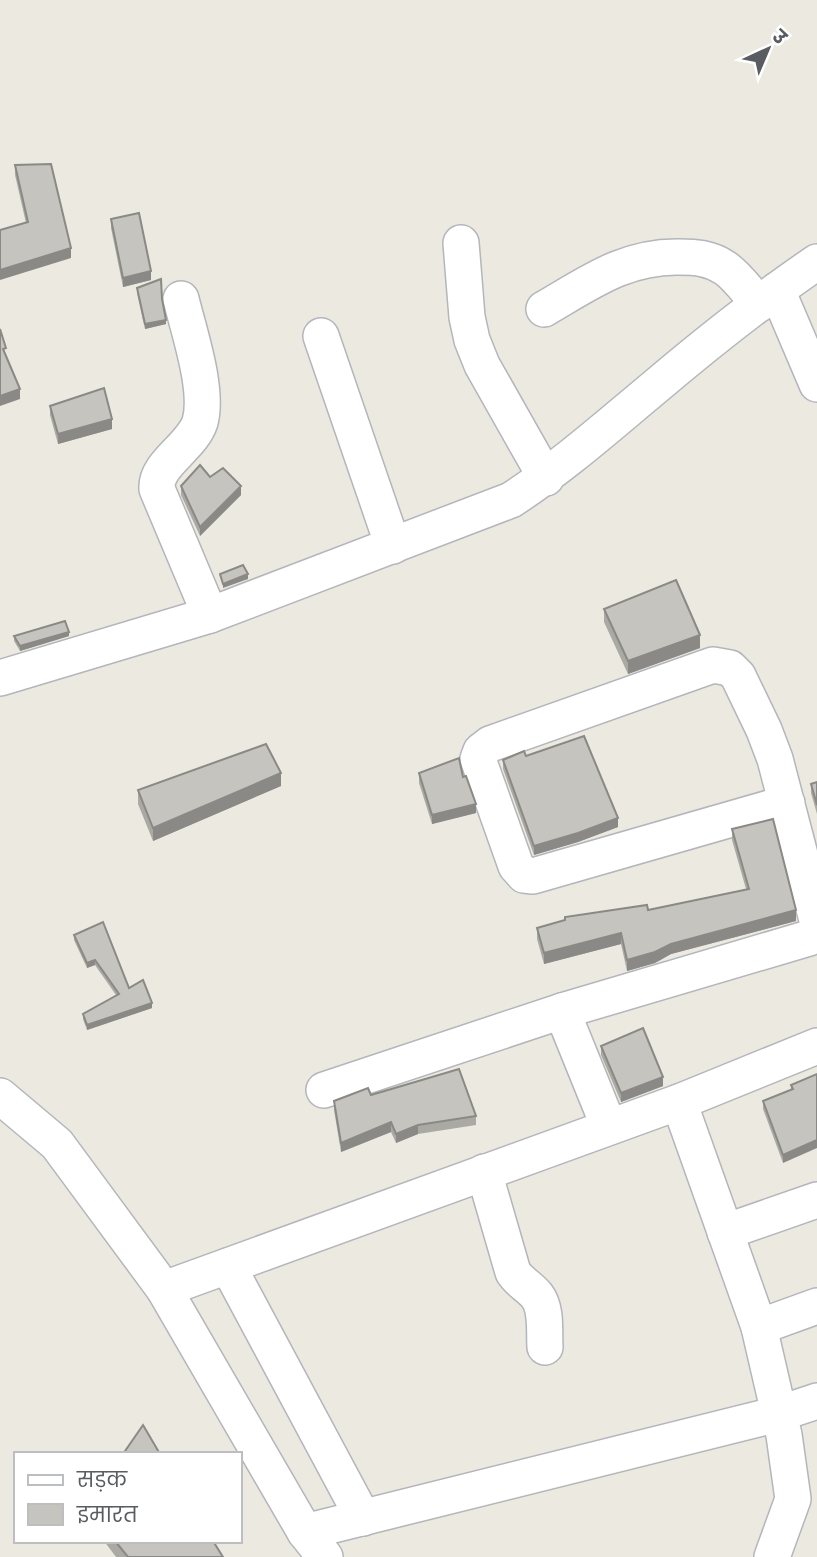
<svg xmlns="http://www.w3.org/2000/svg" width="817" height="1557" font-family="Poppins,'Noto Sans Devanagari',sans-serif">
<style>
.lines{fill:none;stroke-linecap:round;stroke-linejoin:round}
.minor-casing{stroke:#b3b6ba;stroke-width:38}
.minor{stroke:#fff;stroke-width:35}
.wall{fill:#aaa9a3}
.shaded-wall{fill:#8b8985}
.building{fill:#c6c4be;stroke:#8b8985;stroke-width:2}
</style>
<rect width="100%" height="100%" fill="#ebe9e0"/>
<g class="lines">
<g class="minor-casing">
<g id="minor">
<path d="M 461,243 L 467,317 L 472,340 L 482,365 L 546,478"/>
<path d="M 777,290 L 817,384"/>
<path d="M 181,299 C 189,332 209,390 200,422 C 192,447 155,464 157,489 L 210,615"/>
<path d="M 544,309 C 589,283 625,256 679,257 C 696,257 710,258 725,268 C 738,277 748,292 759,304"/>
<path d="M 321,336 L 393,546"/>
<path d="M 0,678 L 210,615 L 511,500 C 562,467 608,426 655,387 C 707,343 761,300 817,262"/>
<path d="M 787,803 L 533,876 L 524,875 L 516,866 L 478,759 L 481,751 L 490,744 L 713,665 L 730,668 L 738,676 L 764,730 L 775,759 L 817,920"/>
<path d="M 562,1011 L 609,1127"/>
<path d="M 324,1090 L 562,1011 L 809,938 L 816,932 L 817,927"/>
<path d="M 0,1096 L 57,1144 L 164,1289 L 305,1532 L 325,1557"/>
<path d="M 679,1102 L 759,1327 L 784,1435 L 793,1499 L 772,1557"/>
<path d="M 484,1172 L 513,1272 C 519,1282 530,1287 537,1296 C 547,1309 544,1331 545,1347"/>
<path d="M 725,1232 L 817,1200"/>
<path d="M 228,1266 L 363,1518"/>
<path d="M 164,1289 L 679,1102 L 817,1046"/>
<path d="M 759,1327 L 817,1306"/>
<path d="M 305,1532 L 778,1414 L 817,1401"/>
</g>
</g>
<use href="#minor" class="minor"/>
</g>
<g class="wall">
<path d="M 15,165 L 71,258 L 26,223 L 15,175 Z"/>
<path d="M 111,219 L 151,280 L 123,287 L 111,228 Z"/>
<path d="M 137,288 L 162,299 L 166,324 L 145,329 L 137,293 Z"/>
<path d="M 50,406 L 112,429 L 58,444 L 50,415 Z"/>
<path d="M 210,477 L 241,495 L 200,536 L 181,495 L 181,486 Z"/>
<path d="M 604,609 L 700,648 L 628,674 L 604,622 Z"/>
<path d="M 14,636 L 69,636 L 20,651 L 14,641 Z"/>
<path d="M 526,756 L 618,827 L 578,842 L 534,855 L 503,769 L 503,760 Z"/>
<path d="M 419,773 L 463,777 L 476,813 L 432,824 L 419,783 Z"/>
<path d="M 817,782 L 817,814 L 811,793 L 811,784 Z"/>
<path d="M 281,786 L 153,841 L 138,804 L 138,790 Z"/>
<path d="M 732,829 L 796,921 L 671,954 L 655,963 L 627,971 L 621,944 L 544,964 L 537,939 L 537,928 L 648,910 L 746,889 L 732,840 Z"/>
<path d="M 74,935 L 129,988 L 152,1008 L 87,1030 L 83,1019 L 83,1014 L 116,995 L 95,965 L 87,968 L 74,940 Z"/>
<path d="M 601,1046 L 663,1086 L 621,1102 L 601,1055 Z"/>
<path d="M 817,1074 L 783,1163 L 763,1109 L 763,1101 L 791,1090 L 791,1085 Z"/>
<path d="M 371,1095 L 476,1116 L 476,1125 L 418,1134 L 396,1143 L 391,1132 L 341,1152 L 334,1110 L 334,1101 Z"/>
<path d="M 104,1541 L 213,1541 L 223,1557 L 116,1557 Z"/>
</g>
<g class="shaded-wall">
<path d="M 71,248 L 71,258 L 0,280 L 0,270 Z"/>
<path d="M 151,271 L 151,280 L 123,287 L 123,278 Z"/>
<path d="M 166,320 L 166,324 L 145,329 L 145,324 Z"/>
<path d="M 20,389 L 20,399 L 0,406 L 0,396 Z"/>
<path d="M 112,419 L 112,429 L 58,444 L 58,434 Z"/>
<path d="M 241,486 L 241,495 L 200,536 L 200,527 Z"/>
<path d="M 248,574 L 248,579 L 223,588 L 223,584 Z"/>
<path d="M 69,632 L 69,636 L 20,651 L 20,646 Z"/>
<path d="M 700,635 L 700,648 L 628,674 L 628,661 Z"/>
<path d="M 281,773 L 281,786 L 153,841 L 153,828 Z"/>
<path d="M 476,804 L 476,813 L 432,824 L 432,815 Z"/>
<path d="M 618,818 L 618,827 L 578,842 L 534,855 L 534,846 Z"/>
<path d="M 796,910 L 796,921 L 671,954 L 655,963 L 627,971 L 627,960 L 671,944 Z"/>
<path d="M 621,933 L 621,944 L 544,964 L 544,953 Z"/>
<path d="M 95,960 L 95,965 L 87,968 L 87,963 Z"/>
<path d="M 152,1003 L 152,1008 L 87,1030 L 87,1025 Z"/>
<path d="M 663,1077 L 663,1086 L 621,1102 L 621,1093 Z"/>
<path d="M 391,1122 L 391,1132 L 341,1152 L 341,1143 Z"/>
<path d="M 418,1125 L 418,1134 L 396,1143 L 396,1134 Z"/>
<path d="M 817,1140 L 817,1148 L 783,1163 L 783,1155 Z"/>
</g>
<g class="building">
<path d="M 51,164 L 71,248 L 0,270 L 0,230 L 28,222 L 15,165 Z"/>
<path d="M 139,213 L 151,271 L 123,278 L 111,219 Z"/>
<path d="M 161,279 L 162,299 L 166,320 L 145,324 L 137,288 Z"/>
<path d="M 0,329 L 6,348 L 3,349 L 20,389 L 0,396 Z"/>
<path d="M 104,388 L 112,419 L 58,434 L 50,406 Z"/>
<path d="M 200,465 L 210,477 L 223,468 L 241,486 L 200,527 L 181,486 Z"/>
<path d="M 243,565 L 248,574 L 223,584 L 220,574 Z"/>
<path d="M 676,580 L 700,635 L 628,661 L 604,609 Z"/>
<path d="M 65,621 L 69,632 L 20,646 L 14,636 Z"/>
<path d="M 584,736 L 618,818 L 578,833 L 534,846 L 503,760 L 524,751 L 526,756 Z"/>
<path d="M 266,744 L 281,773 L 153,828 L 138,790 Z"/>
<path d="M 459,758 L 463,777 L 466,776 L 476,804 L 432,815 L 419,773 Z"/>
<path d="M 817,782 L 817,805 L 811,784 Z"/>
<path d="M 773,819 L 796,910 L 671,944 L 655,952 L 627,960 L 621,933 L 544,953 L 537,928 L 565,920 L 565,917 L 647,905 L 648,910 L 749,889 L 732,829 Z"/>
<path d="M 103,922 L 129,988 L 143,980 L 152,1003 L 87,1025 L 83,1014 L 119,994 L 95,960 L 87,963 L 74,935 Z"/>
<path d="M 643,1028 L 663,1077 L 621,1093 L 601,1046 Z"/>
<path d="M 459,1069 L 476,1116 L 418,1125 L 396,1134 L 391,1122 L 341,1143 L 334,1101 L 368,1088 L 371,1095 Z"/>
<path d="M 817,1074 L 817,1140 L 783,1155 L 763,1101 L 793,1089 L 791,1085 Z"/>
<path d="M 143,1425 L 160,1454 L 123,1454 Z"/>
<path d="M 115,1541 L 213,1541 L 223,1557 L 128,1557 Z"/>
</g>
<rect x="14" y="1452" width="228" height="91" fill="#ffffff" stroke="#bdbebf" stroke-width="2"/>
<rect x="28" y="1475" width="35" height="10" fill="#ffffff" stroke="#bdbebf" stroke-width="2"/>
<text x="77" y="1487" font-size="21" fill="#595c60">सड़क</text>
<rect x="28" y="1504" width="35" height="21" fill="#c6c4be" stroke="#bdbebf" stroke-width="2"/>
<text x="77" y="1522" font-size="21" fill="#595c60">इमारत</text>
<g transform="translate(768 49) rotate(44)" stroke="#ffffff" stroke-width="5" paint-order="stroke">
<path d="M0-5L12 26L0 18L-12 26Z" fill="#595c60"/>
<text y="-10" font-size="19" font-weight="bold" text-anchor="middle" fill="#595c60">उ</text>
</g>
</svg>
